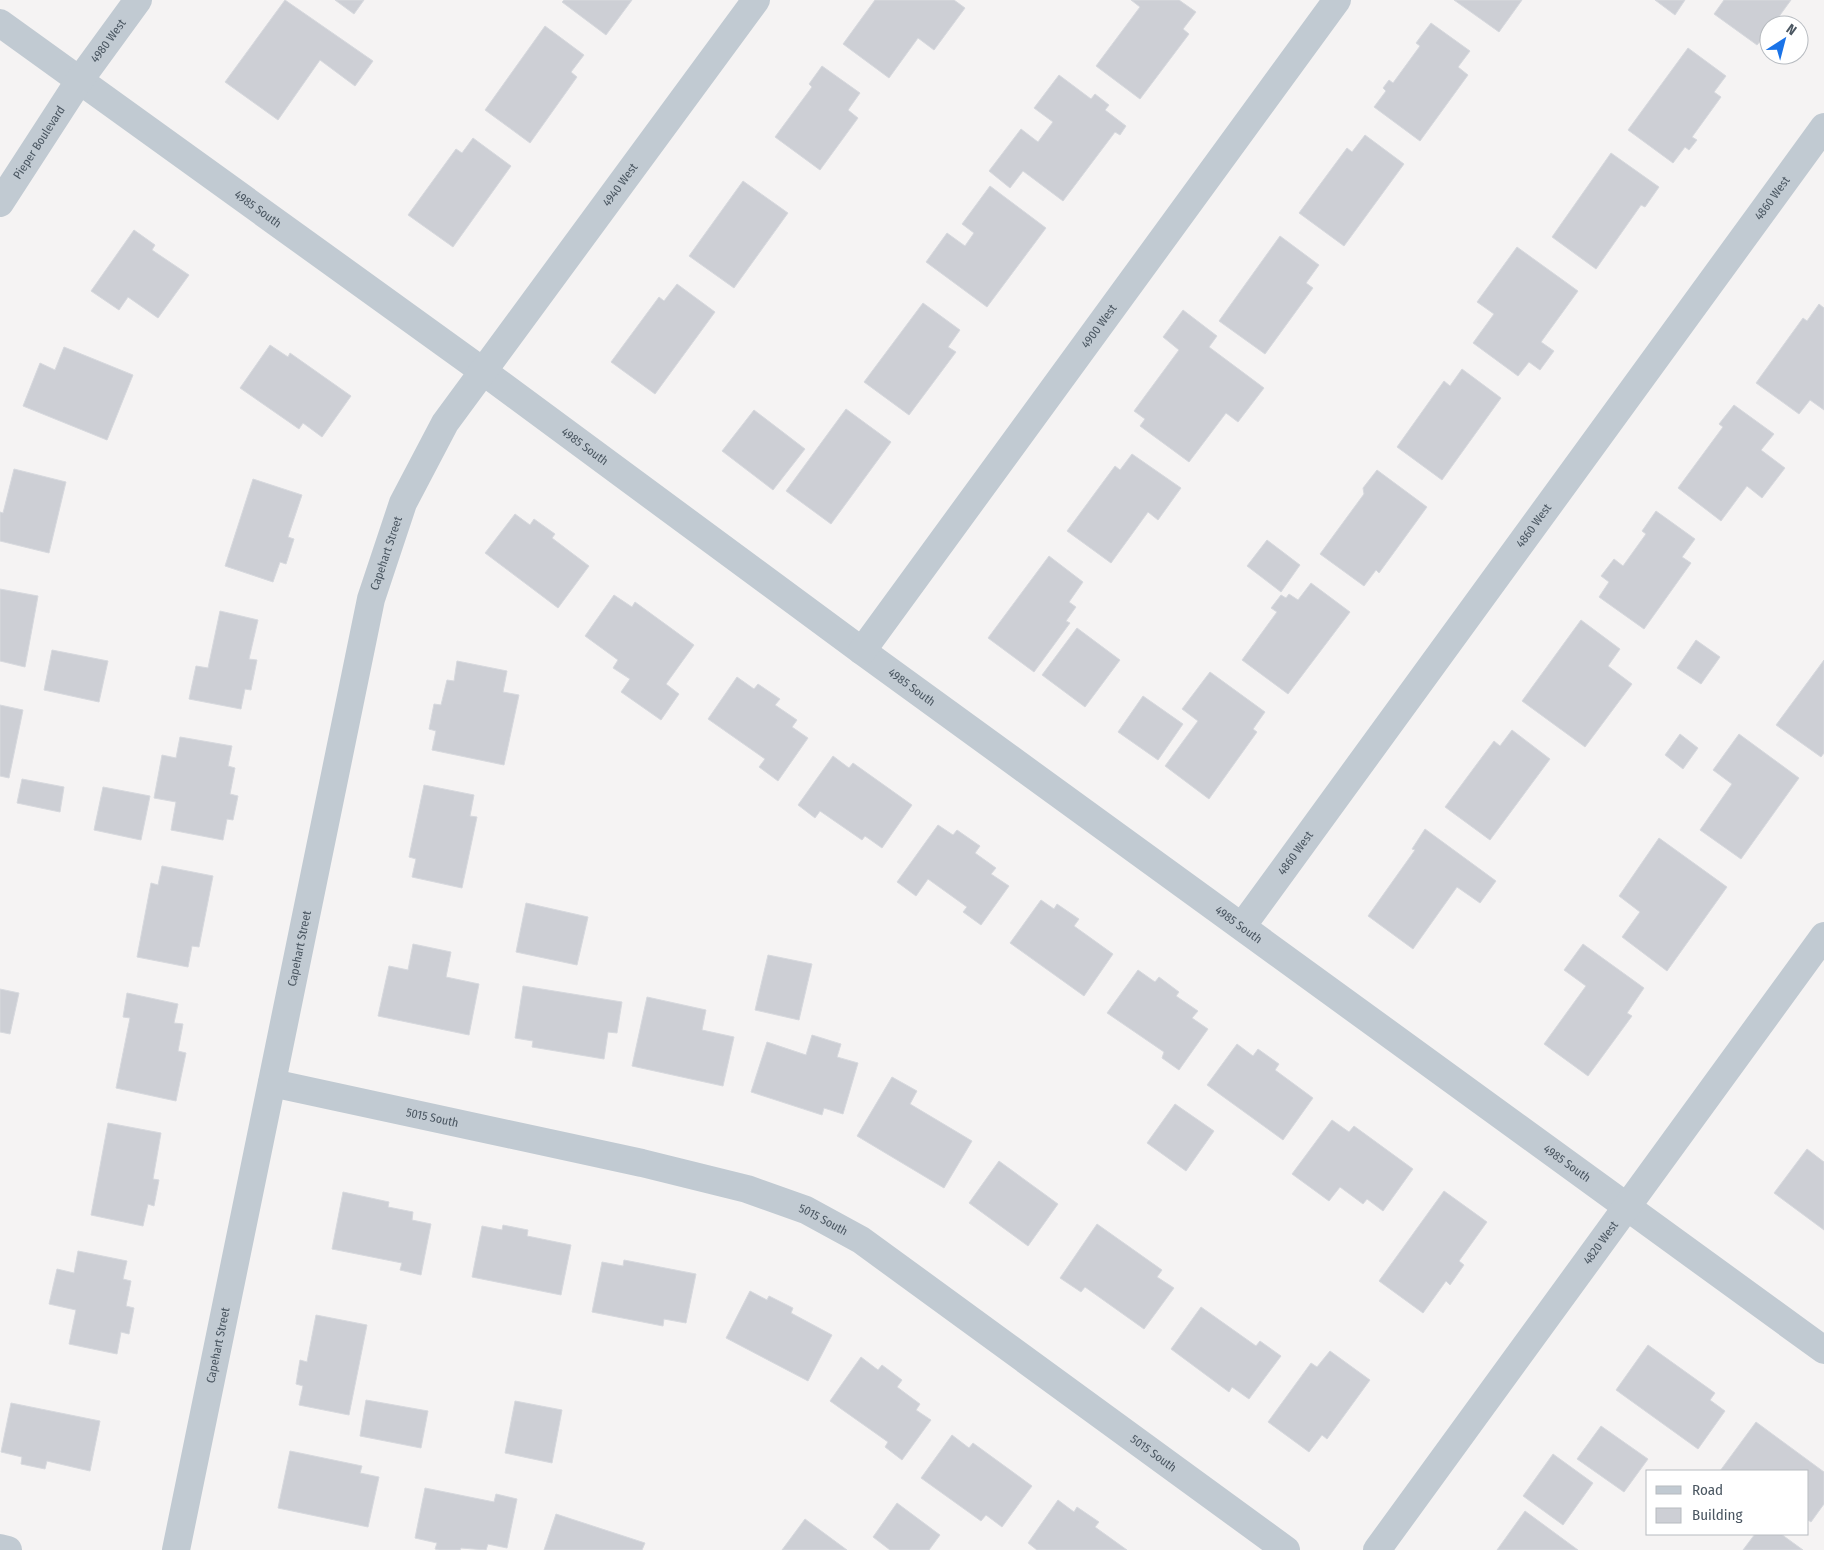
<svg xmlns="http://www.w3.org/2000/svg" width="1824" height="1550" font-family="'Fira Sans Condensed',sans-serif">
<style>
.building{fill:#cdcfd5;stroke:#d7d9de}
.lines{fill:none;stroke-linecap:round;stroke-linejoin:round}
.minor{stroke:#c1cad2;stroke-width:28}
.tertiary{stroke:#c1cad2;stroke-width:28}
.labels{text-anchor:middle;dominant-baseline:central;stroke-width:4.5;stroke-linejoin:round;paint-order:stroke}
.street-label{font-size:12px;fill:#4a5661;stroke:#fff}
</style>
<rect width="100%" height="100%" fill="#f5f3f3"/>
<g class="building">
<path d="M 285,0 L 373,61 L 355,86 L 320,60 L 278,120 L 225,82 Z"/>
<path d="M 335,0 L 364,0 L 354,14 Z"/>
<path d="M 564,0 L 632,0 L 606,35 L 562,2 Z"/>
<path d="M 875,0 L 954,0 L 965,8 L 934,50 L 918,38 L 889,78 L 843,44 Z"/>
<path d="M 1131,0 L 1179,0 L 1196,12 L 1183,29 L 1189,34 L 1140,99 L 1096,66 L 1140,7 Z"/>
<path d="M 1454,0 L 1522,0 L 1499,32 Z"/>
<path d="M 1655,0 L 1685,0 L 1675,15 Z"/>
<path d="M 1724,0 L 1791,0 L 1775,22 L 1779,25 L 1769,25 L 1769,31 L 1757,45 L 1714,14 Z"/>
<path d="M 1431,23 L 1470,51 L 1458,67 L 1468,75 L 1420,141 L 1374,107 L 1386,91 L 1383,88 L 1389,80 L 1393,83 L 1420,46 L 1416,43 Z"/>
<path d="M 545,26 L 584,55 L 571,72 L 577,77 L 530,143 L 485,110 Z"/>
<path d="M 1688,48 L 1726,76 L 1714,92 L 1721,97 L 1692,137 L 1697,140 L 1689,150 L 1685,147 L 1673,163 L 1628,130 Z"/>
<path d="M 822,66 L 860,93 L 848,110 L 858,118 L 820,170 L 775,137 L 812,87 L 809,84 Z"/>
<path d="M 1059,75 L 1091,99 L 1095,94 L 1109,105 L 1105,110 L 1126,126 L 1120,135 L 1115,132 L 1063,201 L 1023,171 L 1010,188 L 989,171 L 1021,129 L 1038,142 L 1053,122 L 1034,108 Z"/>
<path d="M 1365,135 L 1404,164 L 1344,246 L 1299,213 L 1347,148 L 1352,152 Z"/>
<path d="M 473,138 L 511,166 L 453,247 L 408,215 L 456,149 L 462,153 Z"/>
<path d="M 1611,153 L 1659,187 L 1645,207 L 1641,205 L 1596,269 L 1552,237 Z"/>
<path d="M 743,181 L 788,213 L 734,288 L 689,256 Z"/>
<path d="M 990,186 L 1046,228 L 987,307 L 926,262 L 947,233 L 965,246 L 974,233 L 962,224 Z"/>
<path d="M 134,230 L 155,245 L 152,250 L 189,275 L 158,318 L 128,297 L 119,310 L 91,291 Z"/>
<path d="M 1280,236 L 1319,265 L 1306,283 L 1313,288 L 1265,354 L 1219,321 Z"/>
<path d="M 1517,247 L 1578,291 L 1541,342 L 1554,351 L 1540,370 L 1529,362 L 1518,376 L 1473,343 L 1494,314 L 1477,302 Z"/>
<path d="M 677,284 L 715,312 L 655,394 L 611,362 L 659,297 L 664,301 Z"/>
<path d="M 923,303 L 960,330 L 948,347 L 956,352 L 909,415 L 864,382 Z"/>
<path d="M 1819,304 L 1824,308 L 1824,410 L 1810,400 L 1799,414 L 1756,383 L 1803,318 L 1807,321 Z"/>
<path d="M 1183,310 L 1217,336 L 1209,347 L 1264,388 L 1238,422 L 1226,413 L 1189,462 L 1140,426 L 1145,419 L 1134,411 L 1179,350 L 1163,337 Z"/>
<path d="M 270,345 L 288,357 L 290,353 L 351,396 L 322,437 L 303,423 L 299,429 L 240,388 Z"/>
<path d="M 64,347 L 133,375 L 107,440 L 23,406 L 40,363 L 55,370 Z"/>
<path d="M 1462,369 L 1501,398 L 1442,480 L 1397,447 L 1444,381 L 1450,386 Z"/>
<path d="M 1734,405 L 1774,434 L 1761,450 L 1785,468 L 1762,498 L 1747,486 L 1721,521 L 1678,488 L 1723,427 L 1719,424 Z"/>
<path d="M 846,409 L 891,442 L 831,524 L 786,491 Z"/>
<path d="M 754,410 L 805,449 L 773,490 L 722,451 Z"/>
<path d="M 1132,454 L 1181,488 L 1158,520 L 1148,512 L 1111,563 L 1067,531 L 1115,466 L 1120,470 Z"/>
<path d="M 14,469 L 66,482 L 49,553 L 0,541 L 0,512 L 3,513 Z"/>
<path d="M 1377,470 L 1427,507 L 1379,573 L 1376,570 L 1364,586 L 1320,554 L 1364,494 L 1363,488 Z"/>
<path d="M 253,479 L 302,495 L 288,537 L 294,539 L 286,564 L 280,562 L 273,582 L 225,566 Z"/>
<path d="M 1656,511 L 1695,539 L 1682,557 L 1691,563 L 1644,629 L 1599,597 L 1609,582 L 1601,576 L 1614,559 L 1623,566 L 1646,534 L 1642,531 Z"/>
<path d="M 515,514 L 530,525 L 534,519 L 555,534 L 552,538 L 589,566 L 558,608 L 485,553 Z"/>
<path d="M 1267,540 L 1300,565 L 1281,592 L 1247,566 Z"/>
<path d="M 1049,556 L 1083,582 L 1069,602 L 1076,607 L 1066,621 L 1070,623 L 1034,672 L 988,638 Z"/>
<path d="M 1311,583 L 1350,612 L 1288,694 L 1242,660 L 1277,612 L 1271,608 L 1281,595 L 1286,598 L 1289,594 L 1298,600 Z"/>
<path d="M 0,589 L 38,596 L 25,667 L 0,661 Z"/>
<path d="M 614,595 L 632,607 L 635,602 L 694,645 L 666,684 L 679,694 L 661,720 L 621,692 L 630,679 L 613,668 L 618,660 L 585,636 Z"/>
<path d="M 220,611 L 258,620 L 249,659 L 257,660 L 251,690 L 245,689 L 241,709 L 189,699 L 196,666 L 208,668 Z"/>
<path d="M 1581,620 L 1620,649 L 1608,666 L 1632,684 L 1585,747 L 1522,701 Z"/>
<path d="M 1077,628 L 1120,660 L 1085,707 L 1042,675 Z"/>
<path d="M 1696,640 L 1720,657 L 1701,684 L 1677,668 Z"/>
<path d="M 52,650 L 108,661 L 99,702 L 44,690 Z"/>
<path d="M 1824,660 L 1824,753 L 1821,757 L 1776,725 Z"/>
<path d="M 457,661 L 507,671 L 503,692 L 519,695 L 504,765 L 432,750 L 436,731 L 429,729 L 434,704 L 441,705 L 447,680 L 454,681 Z"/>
<path d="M 1210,672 L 1265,712 L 1253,729 L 1257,732 L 1209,799 L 1165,766 L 1198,721 L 1182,709 Z"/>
<path d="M 737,677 L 754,689 L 758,684 L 780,699 L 775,705 L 797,720 L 792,727 L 808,738 L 778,781 L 759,767 L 765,759 L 708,719 Z"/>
<path d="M 1143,696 L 1183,724 L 1158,760 L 1118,732 Z"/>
<path d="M 0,705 L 23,710 L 9,778 L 0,776 Z"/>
<path d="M 1512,730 L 1550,759 L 1490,840 L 1445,807 L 1494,741 L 1500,746 Z"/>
<path d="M 1680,734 L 1698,748 L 1683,769 L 1665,755 Z"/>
<path d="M 1739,734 L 1799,778 L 1741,859 L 1700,830 L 1732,784 L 1713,770 Z"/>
<path d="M 180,737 L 232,746 L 228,766 L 235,768 L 230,794 L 238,796 L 233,820 L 227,819 L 223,840 L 171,830 L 176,802 L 154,798 L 162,755 L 176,758 Z"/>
<path d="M 833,756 L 849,768 L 853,763 L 912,805 L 882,848 L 865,836 L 862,840 L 820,811 L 815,818 L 798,805 Z"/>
<path d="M 22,779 L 64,787 L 60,812 L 17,803 Z"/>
<path d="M 424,785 L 474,795 L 470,816 L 477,817 L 462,888 L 412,877 L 416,859 L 409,857 Z"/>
<path d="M 103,787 L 150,796 L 141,840 L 94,830 Z"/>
<path d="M 938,825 L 953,835 L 957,830 L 980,846 L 975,853 L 996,868 L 991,874 L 1009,886 L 981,925 L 963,912 L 967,907 L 928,879 L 916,896 L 897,882 Z"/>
<path d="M 1425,829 L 1496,881 L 1480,903 L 1457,887 L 1413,949 L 1368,916 L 1415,850 L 1412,849 Z"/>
<path d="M 1659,838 L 1727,887 L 1667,971 L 1622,937 L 1640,912 L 1619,896 Z"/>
<path d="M 162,866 L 213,876 L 199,947 L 192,946 L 188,967 L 137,957 L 151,883 L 158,885 Z"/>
<path d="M 1041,900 L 1054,909 L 1057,904 L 1079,919 L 1074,926 L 1113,954 L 1084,996 L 1010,943 Z"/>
<path d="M 526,903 L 588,917 L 577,965 L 516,952 Z"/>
<path d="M 413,944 L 451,952 L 446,977 L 479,984 L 469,1035 L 378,1016 L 389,966 L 408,970 Z"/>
<path d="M 1583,944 L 1644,988 L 1627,1013 L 1632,1016 L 1588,1076 L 1544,1044 L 1586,986 L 1564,970 Z"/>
<path d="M 768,955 L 812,964 L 799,1020 L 755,1010 Z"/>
<path d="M 1138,970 L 1155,982 L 1159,977 L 1179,992 L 1176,996 L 1198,1011 L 1192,1018 L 1208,1029 L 1179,1070 L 1162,1058 L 1164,1052 L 1107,1013 Z"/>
<path d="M 523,986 L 622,1002 L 617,1033 L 608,1032 L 604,1059 L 532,1047 L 533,1041 L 515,1038 Z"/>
<path d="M 0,989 L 19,993 L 10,1034 L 0,1032 Z"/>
<path d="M 127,993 L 178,1004 L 174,1023 L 183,1024 L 178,1051 L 186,1053 L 176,1101 L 116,1088 L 130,1018 L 123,1017 Z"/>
<path d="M 647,997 L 706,1010 L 702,1030 L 734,1037 L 723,1086 L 632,1066 Z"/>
<path d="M 812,1035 L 841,1044 L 837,1057 L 858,1063 L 843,1114 L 824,1108 L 822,1115 L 751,1092 L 767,1042 L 806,1055 Z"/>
<path d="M 1237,1044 L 1253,1056 L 1258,1049 L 1279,1064 L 1275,1070 L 1313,1098 L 1283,1140 L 1207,1085 Z"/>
<path d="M 892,1077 L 917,1091 L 910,1104 L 972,1141 L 944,1188 L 857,1136 Z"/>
<path d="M 1175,1104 L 1214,1131 L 1186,1171 L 1147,1143 Z"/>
<path d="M 1332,1120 L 1349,1132 L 1354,1126 L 1413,1169 L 1383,1211 L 1367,1199 L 1363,1204 L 1340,1187 L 1329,1201 L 1292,1174 Z"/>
<path d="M 108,1123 L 161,1133 L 153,1179 L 159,1180 L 154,1206 L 148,1204 L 143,1226 L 91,1215 Z"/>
<path d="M 1807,1149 L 1824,1162 L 1824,1230 L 1774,1193 Z"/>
<path d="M 999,1161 L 1058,1204 L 1028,1246 L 969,1203 Z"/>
<path d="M 1444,1191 L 1487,1222 L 1459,1261 L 1464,1265 L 1450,1285 L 1446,1281 L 1423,1313 L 1379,1281 Z"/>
<path d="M 343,1192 L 389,1202 L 388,1207 L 413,1212 L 412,1220 L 431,1224 L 421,1275 L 400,1270 L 402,1263 L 332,1249 Z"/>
<path d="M 1097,1224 L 1162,1270 L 1157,1277 L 1174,1288 L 1144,1329 L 1085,1287 L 1081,1292 L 1060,1278 Z"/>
<path d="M 503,1225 L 528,1230 L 527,1236 L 571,1245 L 561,1295 L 472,1277 L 482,1226 L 502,1230 Z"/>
<path d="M 78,1251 L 127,1261 L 123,1279 L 131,1281 L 126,1306 L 134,1308 L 129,1334 L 121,1332 L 117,1354 L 69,1344 L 76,1310 L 49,1304 L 57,1269 L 74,1273 Z"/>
<path d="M 624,1260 L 696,1274 L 686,1323 L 664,1319 L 663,1326 L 592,1312 L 602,1262 L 623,1266 Z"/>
<path d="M 750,1291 L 767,1300 L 769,1296 L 793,1308 L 791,1313 L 832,1335 L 808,1381 L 726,1338 Z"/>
<path d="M 1201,1307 L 1256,1346 L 1260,1341 L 1281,1356 L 1249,1399 L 1232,1387 L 1229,1392 L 1171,1349 Z"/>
<path d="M 316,1315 L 367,1325 L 349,1415 L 299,1405 L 303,1386 L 296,1384 L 300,1360 L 307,1362 Z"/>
<path d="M 1648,1345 L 1715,1393 L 1710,1400 L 1725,1411 L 1698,1449 L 1616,1390 Z"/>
<path d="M 1330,1351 L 1370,1380 L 1327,1439 L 1322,1435 L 1309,1452 L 1268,1422 L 1311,1363 L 1317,1367 Z"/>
<path d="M 861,1357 L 878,1370 L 882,1365 L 902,1380 L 897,1387 L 920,1404 L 916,1410 L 931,1420 L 902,1460 L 885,1447 L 888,1442 L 830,1401 Z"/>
<path d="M 366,1400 L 428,1411 L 421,1448 L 360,1436 Z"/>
<path d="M 515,1401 L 562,1410 L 552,1463 L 505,1453 Z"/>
<path d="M 11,1403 L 100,1421 L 90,1471 L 47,1461 L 45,1469 L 21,1464 L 22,1457 L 1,1452 Z"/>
<path d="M 1756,1422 L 1824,1472 L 1824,1504 L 1811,1522 L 1808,1520 L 1808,1471 L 1720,1471 Z"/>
<path d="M 1601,1426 L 1648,1459 L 1624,1492 L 1577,1459 Z"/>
<path d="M 952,1435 L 969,1448 L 973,1443 L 1032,1486 L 1002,1527 L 986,1515 L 981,1521 L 921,1478 Z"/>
<path d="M 290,1451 L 362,1466 L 360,1473 L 379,1477 L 368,1527 L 278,1508 Z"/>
<path d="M 1553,1454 L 1593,1483 L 1563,1525 L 1523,1496 Z"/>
<path d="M 425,1488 L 494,1502 L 496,1494 L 517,1499 L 507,1548 L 488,1544 L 486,1550 L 461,1548 L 460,1550 L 439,1550 L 435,1549 L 437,1543 L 415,1538 Z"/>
<path d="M 1058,1500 L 1074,1512 L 1077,1507 L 1099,1522 L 1095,1527 L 1127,1550 L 1037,1550 L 1028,1543 Z"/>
<path d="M 897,1503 L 940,1535 L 929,1550 L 890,1550 L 873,1537 Z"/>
<path d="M 1525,1511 L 1578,1550 L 1497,1550 Z"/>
<path d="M 556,1514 L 645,1543 L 642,1550 L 544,1550 Z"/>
<path d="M 805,1519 L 847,1550 L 782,1550 Z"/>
<path d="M 1755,1534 L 1781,1534 L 1803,1550 L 1743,1550 Z"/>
</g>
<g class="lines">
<g class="minor">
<path id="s1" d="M 0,23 L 484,372 L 862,651 L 1824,1350"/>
<path id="s2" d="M 862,651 L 1337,0"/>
<path id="s3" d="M 1243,925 L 1824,127"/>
<path id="s4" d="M 272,1083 L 642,1163 L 747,1189 L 806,1210 L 861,1240 L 1286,1550"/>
<path d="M 0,1548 L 8,1550"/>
<path id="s5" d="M 176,1550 L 371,599 L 403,503 L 445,423 L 756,0"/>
<path id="s6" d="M 1377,1550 L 1824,936"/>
</g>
<path class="tertiary" id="s7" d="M 0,203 L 79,81 L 138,0"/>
</g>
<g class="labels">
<g class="street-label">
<text stroke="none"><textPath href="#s7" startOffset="195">4980 West</textPath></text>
<text stroke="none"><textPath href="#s7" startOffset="72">Pieper Boulevard</textPath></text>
<text stroke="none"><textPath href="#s5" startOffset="1458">4940 West</textPath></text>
<text stroke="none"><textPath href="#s3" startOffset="899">4860 West</textPath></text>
<text stroke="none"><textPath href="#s1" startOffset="318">4985 South</textPath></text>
<text stroke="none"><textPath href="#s2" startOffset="402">4900 West</textPath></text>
<text stroke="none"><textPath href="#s1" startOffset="722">4985 South</textPath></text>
<text stroke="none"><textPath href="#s3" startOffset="494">4860 West</textPath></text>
<text stroke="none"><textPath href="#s5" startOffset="1019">Capehart Street</textPath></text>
<text stroke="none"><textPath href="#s1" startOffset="1128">4985 South</textPath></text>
<text stroke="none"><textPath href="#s3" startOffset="89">4860 West</textPath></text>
<text stroke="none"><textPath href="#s1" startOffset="1532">4985 South</textPath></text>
<text stroke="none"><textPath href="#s5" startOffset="614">Capehart Street</textPath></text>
<text stroke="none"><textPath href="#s4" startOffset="164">5015 South</textPath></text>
<text stroke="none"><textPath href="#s1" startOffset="1938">4985 South</textPath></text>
<text stroke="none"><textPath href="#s4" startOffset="569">5015 South</textPath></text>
<text stroke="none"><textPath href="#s6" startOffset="380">4820 West</textPath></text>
<text stroke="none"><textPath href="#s5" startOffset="209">Capehart Street</textPath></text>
<text stroke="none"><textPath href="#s4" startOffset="974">5015 South</textPath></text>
</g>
</g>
<rect x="1646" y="1470" width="162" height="65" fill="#ffffff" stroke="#b7bbc0"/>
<rect x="1656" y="1486" width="25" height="8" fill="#c1cad2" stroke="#b7bbc0"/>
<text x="1692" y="1495" font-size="15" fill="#4a5661">Road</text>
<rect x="1656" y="1508" width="25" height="15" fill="#cdcfd5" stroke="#b7bbc0"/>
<text x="1692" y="1520" font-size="15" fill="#4a5661">Building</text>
<g transform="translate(1784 40) rotate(36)"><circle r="24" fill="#ffffff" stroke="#b7bbc0"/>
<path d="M0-4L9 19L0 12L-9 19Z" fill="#1a73e8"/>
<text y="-8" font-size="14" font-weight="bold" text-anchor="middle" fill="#4a5661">N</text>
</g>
</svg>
